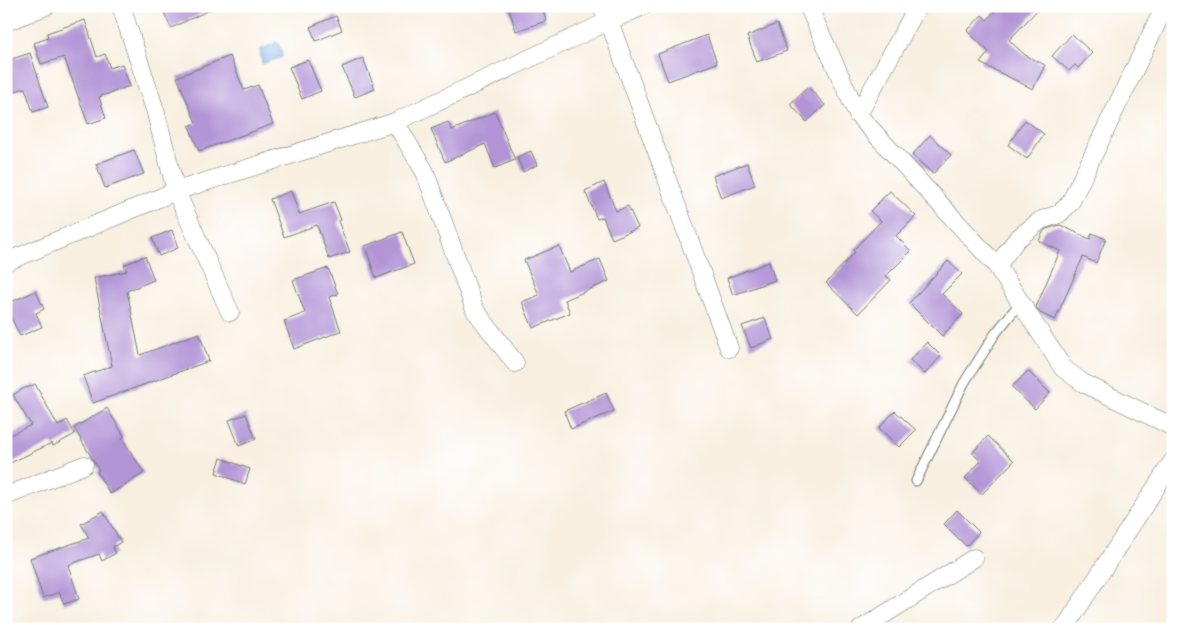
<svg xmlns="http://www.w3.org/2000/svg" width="1179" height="635" font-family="'Libre Bodoni',serif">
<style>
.water{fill:#76ace4;stroke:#4a748c}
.building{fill:#b395d7}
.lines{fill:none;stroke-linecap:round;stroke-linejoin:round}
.service-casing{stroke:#6b7b70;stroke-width:11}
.minor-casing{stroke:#6b7b70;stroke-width:19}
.service{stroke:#fff;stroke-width:9}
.minor{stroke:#fff;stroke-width:18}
</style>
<rect width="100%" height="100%" fill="#fff"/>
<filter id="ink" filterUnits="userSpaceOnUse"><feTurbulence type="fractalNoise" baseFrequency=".02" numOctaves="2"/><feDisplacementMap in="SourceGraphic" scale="10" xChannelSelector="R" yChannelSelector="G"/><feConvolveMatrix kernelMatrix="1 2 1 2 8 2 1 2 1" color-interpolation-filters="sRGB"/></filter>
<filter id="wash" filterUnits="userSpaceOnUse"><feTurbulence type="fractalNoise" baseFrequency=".0096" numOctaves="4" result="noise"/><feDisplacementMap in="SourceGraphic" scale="20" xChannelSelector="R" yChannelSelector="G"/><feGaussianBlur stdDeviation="1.12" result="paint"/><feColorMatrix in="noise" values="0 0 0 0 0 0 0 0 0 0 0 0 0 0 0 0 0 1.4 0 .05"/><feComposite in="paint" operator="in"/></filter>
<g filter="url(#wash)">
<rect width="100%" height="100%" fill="#f8efe0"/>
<path class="water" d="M 277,42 L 281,49 L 282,57 L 262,64 L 260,50 Z"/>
<g id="blocks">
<g class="building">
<path d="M 161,6 L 218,6 L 171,28 Z"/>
<path d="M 508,6 L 542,6 L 546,21 L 516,31 Z"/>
<path d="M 999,6 L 1041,6 L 1009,40 L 1025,55 L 1045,65 L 1033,89 L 980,63 L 989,52 L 967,31 L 982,15 L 987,20 Z"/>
<path d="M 336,16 L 342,30 L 316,41 L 310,27 Z"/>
<path d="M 85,20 L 97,57 L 105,54 L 110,68 L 122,64 L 130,86 L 99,97 L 106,118 L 88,124 L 64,57 L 41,64 L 34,43 L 48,38 L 47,33 Z"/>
<path d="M 777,24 L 787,51 L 757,62 L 747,36 Z"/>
<path d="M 1072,34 L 1092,53 L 1078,68 L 1075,65 L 1069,71 L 1052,56 Z"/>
<path d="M 707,35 L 717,63 L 668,81 L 658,54 Z"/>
<path d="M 30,53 L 48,107 L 33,112 L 25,88 L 6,94 L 6,61 Z"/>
<path d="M 230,56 L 244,90 L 258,85 L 273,124 L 199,151 L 189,126 L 196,123 L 177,77 Z"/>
<path d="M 363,58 L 375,89 L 355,97 L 342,67 Z"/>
<path d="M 308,60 L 321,91 L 302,99 L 289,67 Z"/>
<path d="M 808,87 L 825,105 L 807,122 L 790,104 Z"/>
<path d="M 495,112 L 515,160 L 495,168 L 485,144 L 445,162 L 431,129 L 448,122 L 452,130 Z"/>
<path d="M 1025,120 L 1044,134 L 1027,159 L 1008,145 Z"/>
<path d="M 930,135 L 951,155 L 933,174 L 912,155 Z"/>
<path d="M 134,150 L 144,174 L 105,188 L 96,164 Z"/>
<path d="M 531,151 L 537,165 L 523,172 L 517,157 Z"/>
<path d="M 747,163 L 755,185 L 721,198 L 713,176 Z"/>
<path d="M 604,182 L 616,211 L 628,206 L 638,228 L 612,239 L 603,217 L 597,219 L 585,191 Z"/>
<path d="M 291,191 L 299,214 L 334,202 L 341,220 L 338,221 L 350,252 L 329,259 L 317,225 L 284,237 L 270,199 Z"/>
<path d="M 890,191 L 916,216 L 896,236 L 911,251 L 886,276 L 891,280 L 858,314 L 826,283 L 855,252 L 853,250 L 881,221 L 870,211 Z"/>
<path d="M 1060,225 L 1090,239 L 1092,233 L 1106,239 L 1096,263 L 1083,257 L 1055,320 L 1040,313 L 1036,307 L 1060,251 L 1039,241 L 1043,232 L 1046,229 Z"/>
<path d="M 172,230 L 178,248 L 159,256 L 152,238 Z"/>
<path d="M 402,232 L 414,264 L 376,278 L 365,246 Z"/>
<path d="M 559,246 L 570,272 L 600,259 L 609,281 L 565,300 L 570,313 L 533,328 L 522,302 L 539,295 L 524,260 Z"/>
<path d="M 145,256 L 154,280 L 127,291 L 140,355 L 199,333 L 209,361 L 93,403 L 83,376 L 112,366 L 94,278 L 127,271 L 124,265 Z"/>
<path d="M 948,261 L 962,274 L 942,294 L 963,314 L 942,336 L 909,303 Z"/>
<path d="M 769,262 L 775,280 L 733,295 L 727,278 Z"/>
<path d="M 328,268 L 338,294 L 329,297 L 341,331 L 294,349 L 284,321 L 305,313 L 293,280 Z"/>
<path d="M 36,291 L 44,309 L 36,313 L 42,327 L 20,336 L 6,307 L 6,304 Z"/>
<path d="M 765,318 L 773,339 L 751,348 L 742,326 Z"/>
<path d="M 927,342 L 941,356 L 925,374 L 910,360 Z"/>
<path d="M 1028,371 L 1050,393 L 1035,409 L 1012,387 Z"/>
<path d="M 35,384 L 58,426 L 67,420 L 75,434 L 53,446 L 52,443 L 6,465 L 6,437 L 31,425 L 13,395 L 26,387 L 27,388 Z"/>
<path d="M 606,393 L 614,411 L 571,429 L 564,411 Z"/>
<path d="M 107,408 L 124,436 L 122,438 L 144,473 L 110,494 L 97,472 L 99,470 L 74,428 Z"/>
<path d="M 895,411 L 916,430 L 899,447 L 879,428 Z"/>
<path d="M 246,414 L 256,439 L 239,446 L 229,420 Z"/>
<path d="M 988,436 L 1014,461 L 982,494 L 965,478 L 981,461 L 972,453 Z"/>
<path d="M 221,458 L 250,469 L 245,484 L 216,473 Z"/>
<path d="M 957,510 L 979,532 L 966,546 L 944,524 Z"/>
<path d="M 103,511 L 121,542 L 113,547 L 116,553 L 102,561 L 99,554 L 68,565 L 79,599 L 64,604 L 59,592 L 43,598 L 30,558 L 89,538 L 81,524 Z"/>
</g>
</g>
</g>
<g filter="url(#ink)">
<use href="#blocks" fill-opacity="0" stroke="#6b7b70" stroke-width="1"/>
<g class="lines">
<g class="service-casing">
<path id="service" d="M 916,481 L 964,383 L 995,334 L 1020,303"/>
</g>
<g class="minor-casing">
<g id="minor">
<path d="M 121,6 L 155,110 L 176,191 L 230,312"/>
<path d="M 601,6 L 609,21 L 729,348"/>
<path d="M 808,6 L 858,115 L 997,266 L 1063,368 L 1083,383 L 1173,427"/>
<path d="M 6,22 L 46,6"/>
<path d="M 858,115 L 918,6"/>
<path d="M 395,122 L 425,172 L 475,310 L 515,363"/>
<path d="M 6,262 L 176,191 L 395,122 L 609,21 L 643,6"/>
<path d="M 997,266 L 1017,239 L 1041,220 L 1059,214 L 1070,203 L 1165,6"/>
<path d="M 6,496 L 84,465"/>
<path d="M 861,629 L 974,558"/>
<path d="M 1064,629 L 1173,461"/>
</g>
</g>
<use href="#service" class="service"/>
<use href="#minor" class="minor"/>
</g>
</g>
<rect width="1179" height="635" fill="none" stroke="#fff" stroke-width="25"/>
</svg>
